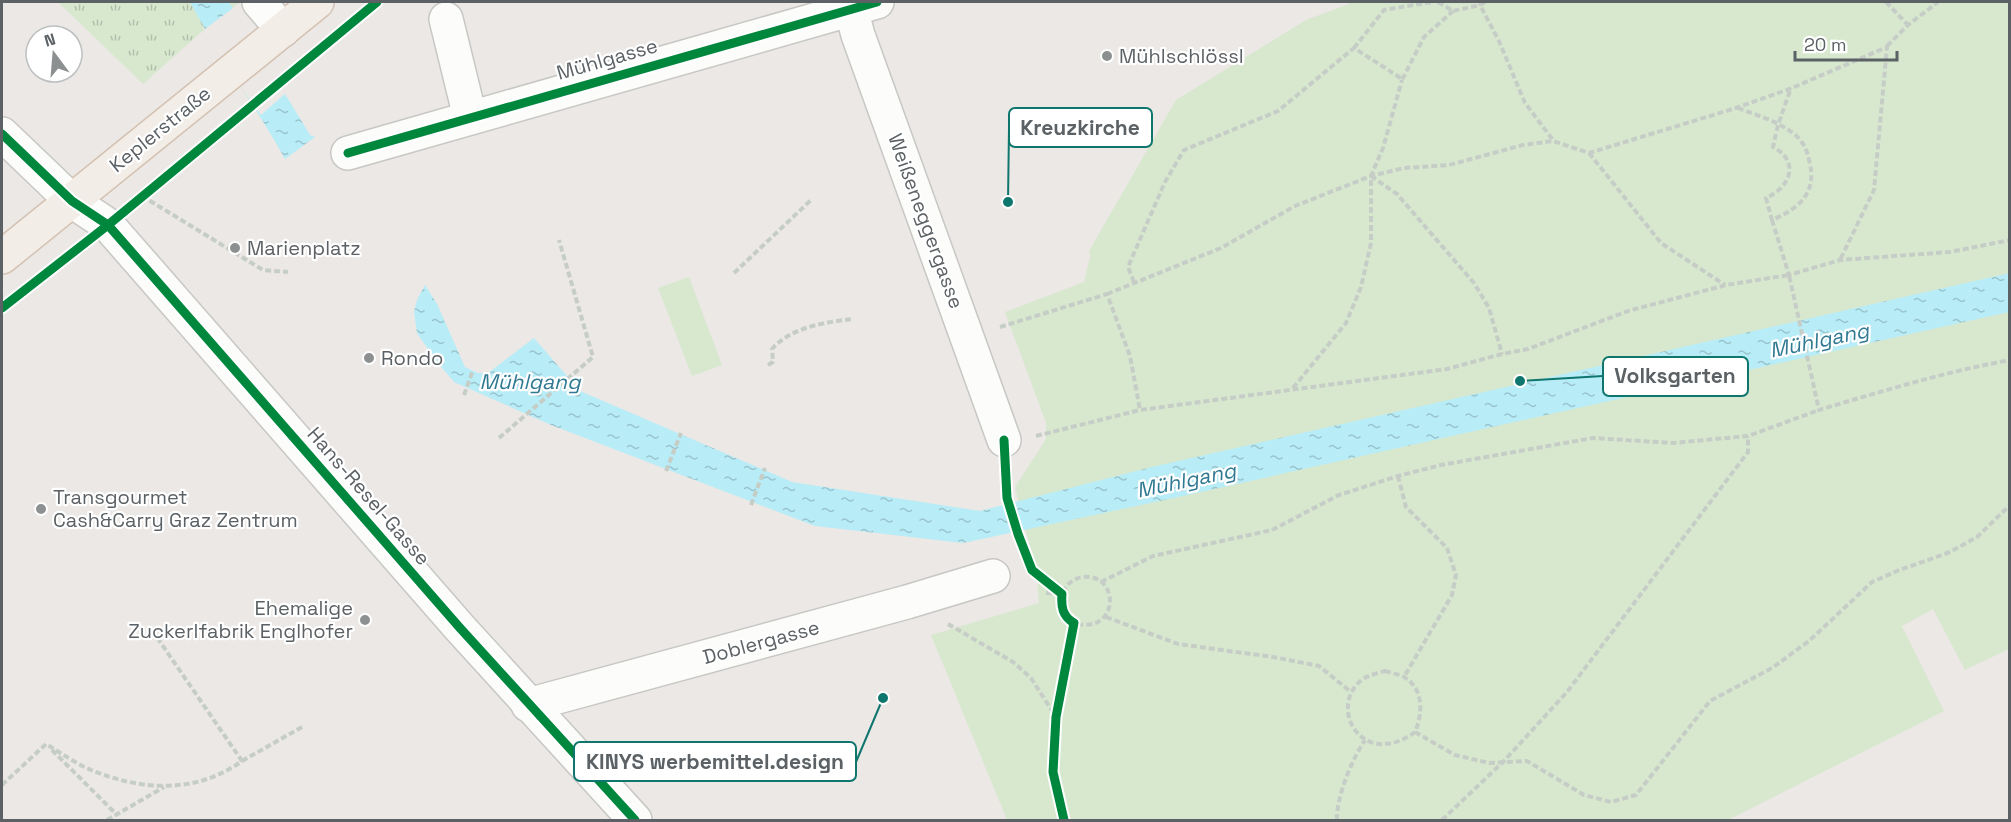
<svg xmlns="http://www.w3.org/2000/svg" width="2011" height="822" font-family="'Space Grotesk',sans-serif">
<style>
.grass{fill:url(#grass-tufts)}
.park{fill:#d8e8cf}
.water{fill:url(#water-ripples)}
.pier{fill:#ebe8e5}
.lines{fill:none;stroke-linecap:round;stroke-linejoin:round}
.minor-casing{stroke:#c7c7c6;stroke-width:36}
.major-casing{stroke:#d4c2b2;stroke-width:36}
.path{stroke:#c6cdc7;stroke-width:4;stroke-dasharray:6 3;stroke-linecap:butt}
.minor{stroke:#fcfcfb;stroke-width:33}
.major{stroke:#f3ede7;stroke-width:33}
.cycleway-casing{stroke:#fff;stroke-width:13}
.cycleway{stroke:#00873e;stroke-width:9}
.poi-dot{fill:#8d9091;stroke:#fff;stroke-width:2}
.labels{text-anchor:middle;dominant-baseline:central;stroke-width:4.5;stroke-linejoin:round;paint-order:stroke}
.poi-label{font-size:20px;fill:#5b6164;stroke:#fff;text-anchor:start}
.street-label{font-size:20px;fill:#5b6164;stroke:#fff}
.water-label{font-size:21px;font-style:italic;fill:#307992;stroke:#fff}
.leader{fill:none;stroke:#0f766e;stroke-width:2}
.callout-dot{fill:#0f766e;stroke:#fff;stroke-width:2}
.callout{fill:#fff;stroke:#0f766e;stroke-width:2}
.callout-label{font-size:21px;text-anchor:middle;font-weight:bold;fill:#5b6164}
</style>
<defs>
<pattern id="grass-tufts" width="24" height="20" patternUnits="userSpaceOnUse" patternTransform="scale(1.5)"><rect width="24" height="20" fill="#d8e8cf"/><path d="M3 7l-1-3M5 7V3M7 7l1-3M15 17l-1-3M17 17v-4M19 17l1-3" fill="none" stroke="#b2bfac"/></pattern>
<pattern id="water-ripples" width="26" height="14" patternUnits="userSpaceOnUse" patternTransform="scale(1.5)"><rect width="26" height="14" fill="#b8ecf7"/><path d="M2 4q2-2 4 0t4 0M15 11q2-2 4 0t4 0" fill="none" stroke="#99c3cc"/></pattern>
</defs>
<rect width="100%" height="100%" fill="#ebe8e5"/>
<path class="grass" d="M 58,2 L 240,2 L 205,29 L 143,84 Z"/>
<g class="park">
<path d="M 1354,2 L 2009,2 L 2009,649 L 1965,670 L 1933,609 L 1902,626 L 1944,711 L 1728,820 L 1007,820 L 931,635 L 1039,603 L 1036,564 L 1026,532 L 1015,487 L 1046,439 L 1046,423 L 1005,312 L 1084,282 L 1090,257 L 1089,251 L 1176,100 L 1306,20 Z"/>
<path d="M 689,277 L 722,365 L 692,376 L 658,288 Z"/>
</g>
<g class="water">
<path d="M 190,2 L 229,2 L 310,135 L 315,137 L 285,159 C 255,105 219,56 190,2 Z"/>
<path d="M 2010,273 L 2009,312 L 1183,496 L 963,543 L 815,526 L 551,425 L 454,382 L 437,362 L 417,333 L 414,312 L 417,300 L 425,285 L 437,304 L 465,367 L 478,373 L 488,373 L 534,338 L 580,391 L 792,482 L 980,511 L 1152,467 Z"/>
</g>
<path class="pier" d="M 233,8 L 280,81 L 285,94 L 261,115 L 225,65 L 208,39 L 205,29 Z"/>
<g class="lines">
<g class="minor-casing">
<g id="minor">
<path d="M 259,2 L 283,30"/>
<path d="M 849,2 L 858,35 L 1004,440"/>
<path d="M 446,19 L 470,117"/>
<path d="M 2,134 L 72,201 L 108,225 L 460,628 L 635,820"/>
<path d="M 348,153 L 877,2"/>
<path d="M 528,705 L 907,602 L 993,576"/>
</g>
</g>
<g class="major-casing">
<path id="major" d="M 2,257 L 317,2"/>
</g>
<g class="path">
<path d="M 1438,2 L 1453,11 L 1480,5"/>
<path d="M 1485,2 L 1480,5 L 1499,41 L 1525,103 L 1553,140"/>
<path d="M 1886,2 L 1908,25"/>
<path d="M 1887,46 L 1908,25 L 1938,2"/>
<path d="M 1354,48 L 1384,10 L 1432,2"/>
<path d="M 1738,108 C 1756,115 1777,121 1793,133 C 1802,140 1807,149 1809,160 C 1818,192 1800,208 1772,220 L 1766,198 C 1791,187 1800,161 1773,147 L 1778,125 L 1791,88"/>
<path d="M 1589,153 L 1661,243 L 1725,285"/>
<path d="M 1371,176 L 1397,194 L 1474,283 L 1489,308 L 1502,354"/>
<path d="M 142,196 L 263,270 L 288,272"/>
<path d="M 1772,220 L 1789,275 L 1840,260 L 1950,252 L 2010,240"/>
<path d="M 734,273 L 811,200"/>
<path d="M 1134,282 L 1128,267 L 1165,182 L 1184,150 L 1278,111 L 1354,48 L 1399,77 L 1402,80 L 1424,37 L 1453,11"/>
<path d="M 1107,294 L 1221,248 L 1295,206 L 1371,176 L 1404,168 L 1449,165 L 1523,145 L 1553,141 L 1589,153 L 1736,108 L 1792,88 L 1887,47 L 1874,190 L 1840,260"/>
<path d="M 1000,327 L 1107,294 L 1130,356 L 1140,410 L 1447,369 L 1502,354 L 1528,349 L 1628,311 L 1726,285 L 1789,275 L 1819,410 C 1883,391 1944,372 2010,360"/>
<path d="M 768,365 L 773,362 L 772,349 C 791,327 826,322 853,319"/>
<path d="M 1293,388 L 1346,323 L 1361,287 L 1371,243 L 1371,176 L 1383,148 L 1402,80"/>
<path d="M 464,395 L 473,370"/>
<path d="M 1036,436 L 1140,410"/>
<path d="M 499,438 L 593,357 L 559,240"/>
<path d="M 666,471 L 681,433"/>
<path d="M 1398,476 L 1406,507 L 1447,548 L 1456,575 L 1452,595 L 1404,677"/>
<path d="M 751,505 L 765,468"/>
<path d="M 1101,582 L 1153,556 L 1272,530 L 1339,495 L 1398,476 L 1441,465 L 1593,438 L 1673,443 L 1748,436 L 1819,410"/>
<path d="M 1046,593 L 1062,594 C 1066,585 1072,579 1082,577 C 1121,572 1120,636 1074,623"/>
<path d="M 1106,617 L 1178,644 L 1273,657 L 1319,666 L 1351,692"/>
<path d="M 948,624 L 1013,662 L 1031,678 L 1056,717"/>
<path d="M 1385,671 C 1391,673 1398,674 1404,677 C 1424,689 1423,713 1415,732 C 1362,771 1326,706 1363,679 C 1369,675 1378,673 1385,671 Z"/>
<path d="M 1415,732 L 1455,755 L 1489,763 L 1527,761 L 1584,795 L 1611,802 L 1636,795 L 1710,701 L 1772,668 L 1809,641 L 1872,582 L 1897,571 L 1950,552 L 1977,537 L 2010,505"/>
<path d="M 52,750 L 117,815"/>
<path d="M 242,761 L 302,727"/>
<path d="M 2,785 L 46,744 C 61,753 75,763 91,770 C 142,791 196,794 242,761 L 154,633"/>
<path d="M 107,820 L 164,787"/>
<path d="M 1337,820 C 1336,798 1352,759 1365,740"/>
<path d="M 1442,820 L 1504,761 L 1567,692 L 1748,452 L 1748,436"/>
</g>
<use href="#minor" class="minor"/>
<use href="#major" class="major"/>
<g class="cycleway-casing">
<g id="cycleway">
<path d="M 2,134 L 72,201 L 108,225 L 460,628 L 635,820"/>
<path d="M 348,153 L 877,2"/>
<path d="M 2,308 L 108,225 L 377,2"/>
<path d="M 1004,440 L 1007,498 L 1018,534 L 1032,570 L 1062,594 C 1061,606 1062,616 1074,623 L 1056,717 L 1053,772 L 1064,820"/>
</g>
</g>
<use href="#cycleway" class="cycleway"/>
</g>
<g class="poi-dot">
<circle cx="1107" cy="56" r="6"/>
<circle cx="235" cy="248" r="6"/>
<circle cx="369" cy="358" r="6"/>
<circle cx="41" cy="509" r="6"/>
<circle cx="365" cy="620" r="6"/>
</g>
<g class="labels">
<g class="poi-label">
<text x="1119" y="56">Mühlschlössl</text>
<text x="247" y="248">Marienplatz</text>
<text x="381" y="358">Rondo</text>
<text x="53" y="497">Transgourmet<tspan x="53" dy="23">Cash&amp;Carry Graz Zentrum</tspan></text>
<text x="353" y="608" text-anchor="end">Ehemalige<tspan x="353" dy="23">Zuckerlfabrik Englhofer</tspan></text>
</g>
<g class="street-label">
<text transform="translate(607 59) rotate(-16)">Mühlgasse</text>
<text transform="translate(160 129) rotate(-39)">Keplerstraße</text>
<text transform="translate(926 221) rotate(70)">Weißeneggergasse</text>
<text transform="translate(369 496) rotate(49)">Hans-Resel-Gasse</text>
<text transform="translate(761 642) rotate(-15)">Doblergasse</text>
</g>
<g class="water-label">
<text transform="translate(1819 340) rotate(-12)">Mühlgang</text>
<text x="530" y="381">Mühlgang</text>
<text transform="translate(1186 480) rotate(-12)">Mühlgang</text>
</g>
</g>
<path class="leader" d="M1008 202L1009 128M1520 381L1603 376M883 698L856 762"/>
<g class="callout-dot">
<circle cx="1008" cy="202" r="6"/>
<circle cx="1520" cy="381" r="6"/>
<circle cx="883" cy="698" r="6"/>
</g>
<g class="callout">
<rect x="1009" y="108" width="143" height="39" rx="6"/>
<rect x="1603" y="357" width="145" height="39" rx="6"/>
<rect x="574" y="742" width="282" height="39" rx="6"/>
</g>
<g class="callout-label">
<text x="1080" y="135">Kreuzkirche</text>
<text x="1675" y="383">Volksgarten</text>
<text x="715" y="769">KINYS werbemittel.design</text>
</g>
<rect width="2011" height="822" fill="none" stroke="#5b6164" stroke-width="6"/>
<g transform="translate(54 54) rotate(344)"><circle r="28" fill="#ffffff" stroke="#bdc0c1" stroke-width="1.5"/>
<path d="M0-4.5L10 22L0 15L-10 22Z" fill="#8d9091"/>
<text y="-9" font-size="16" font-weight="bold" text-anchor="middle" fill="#5b6164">N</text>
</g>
<path d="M1795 51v9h102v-9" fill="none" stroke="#5b6164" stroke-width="3"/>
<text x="1804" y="51" font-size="18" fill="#5b6164" stroke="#ffffff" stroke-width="4.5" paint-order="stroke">20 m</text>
</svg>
